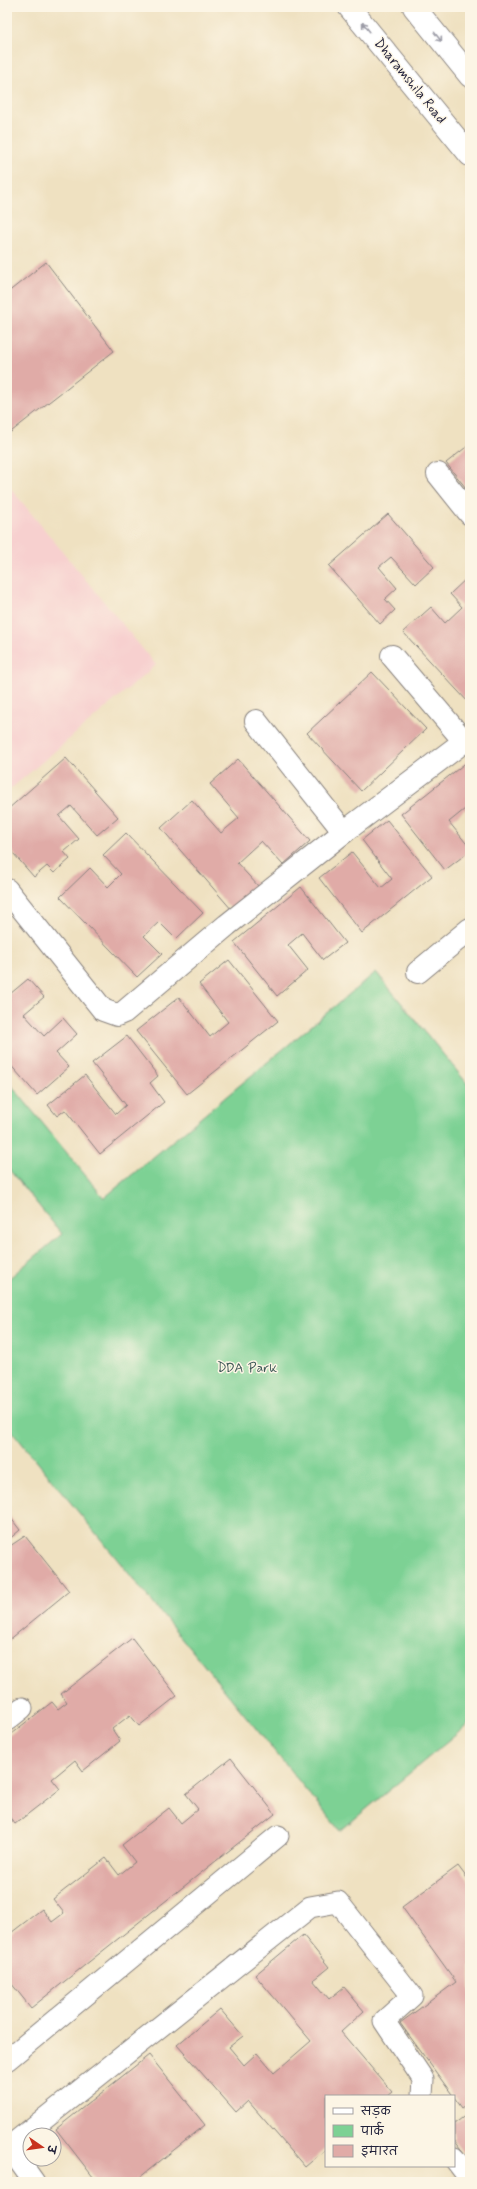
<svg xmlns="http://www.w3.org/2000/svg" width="477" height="2189" font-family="Mynerve,'Playpen Sans Deva',sans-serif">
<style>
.built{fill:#f7d0cf}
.green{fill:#7dd194;stroke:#507a68}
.building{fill:#e0aba7}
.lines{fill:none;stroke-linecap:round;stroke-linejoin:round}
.service-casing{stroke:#88827e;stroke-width:23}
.minor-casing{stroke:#88827e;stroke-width:24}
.tertiary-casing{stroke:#88827e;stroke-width:24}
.service{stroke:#fff;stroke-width:21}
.minor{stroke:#fff;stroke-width:22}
.tertiary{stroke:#fff;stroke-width:22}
.oneway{stroke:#9c9ca7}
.labels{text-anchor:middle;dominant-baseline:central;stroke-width:3;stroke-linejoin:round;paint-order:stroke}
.street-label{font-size:14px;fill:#22223b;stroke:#fcf5e5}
.park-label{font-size:14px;fill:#3d5756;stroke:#fcf5e5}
</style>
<rect width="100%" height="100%" fill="#fcf5e5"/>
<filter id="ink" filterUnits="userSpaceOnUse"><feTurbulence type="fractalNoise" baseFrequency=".025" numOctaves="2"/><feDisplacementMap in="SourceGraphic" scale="8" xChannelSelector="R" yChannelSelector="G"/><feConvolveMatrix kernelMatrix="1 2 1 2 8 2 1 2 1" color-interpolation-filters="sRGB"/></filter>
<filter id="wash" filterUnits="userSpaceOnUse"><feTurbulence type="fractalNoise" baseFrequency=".012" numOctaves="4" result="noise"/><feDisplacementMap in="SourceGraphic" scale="16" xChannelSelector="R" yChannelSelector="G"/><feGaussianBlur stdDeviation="0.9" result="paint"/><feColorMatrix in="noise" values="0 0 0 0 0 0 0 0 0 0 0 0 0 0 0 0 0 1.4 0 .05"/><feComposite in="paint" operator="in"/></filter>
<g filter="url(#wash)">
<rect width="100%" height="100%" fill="#efe1c1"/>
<path class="built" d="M 7,484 L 156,665 L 7,792 Z"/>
<path class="green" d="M 376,972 L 470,1087 L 470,1723 L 340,1831 L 7,1425 L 7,1280 L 62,1234 L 7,1167 L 7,1080 L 104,1198 Z"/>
<g id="blocks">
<g class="building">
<path d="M 46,262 L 114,351 L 7,435 L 7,293 Z"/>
<path d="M 470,444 L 470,493 L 446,463 Z"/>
<path d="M 388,514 L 434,567 L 416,584 L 391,557 L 379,567 L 397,588 L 385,599 L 395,610 L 380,624 L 329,566 Z"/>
<path d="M 470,575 L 470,704 L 403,632 L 431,607 L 445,623 L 462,607 L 450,594 Z"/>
<path d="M 372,672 L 426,729 L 361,791 L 307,733 Z"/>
<path d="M 66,758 L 118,817 L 97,835 L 71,806 L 59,816 L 79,839 L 64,852 L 70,859 L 54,873 L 47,866 L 34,877 L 7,846 L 7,810 Z"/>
<path d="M 238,759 L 310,841 L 283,865 L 261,841 L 237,863 L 259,887 L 232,910 L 161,828 L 192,800 L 221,833 L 239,818 L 210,784 Z"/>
<path d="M 468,761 L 470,764 L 470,815 L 465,809 L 449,822 L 470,848 L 470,851 L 445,870 L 401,814 Z"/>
<path d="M 387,820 L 432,876 L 362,933 L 319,878 L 352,852 L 381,888 L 392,879 L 362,840 Z"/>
<path d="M 126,833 L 203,913 L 176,939 L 159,922 L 144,936 L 162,954 L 137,977 L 60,897 L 90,868 L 108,887 L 121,874 L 103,855 Z"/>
<path d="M 301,887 L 345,943 L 323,960 L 302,933 L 288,945 L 308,970 L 277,996 L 234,942 Z"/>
<path d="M 229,960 L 278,1021 L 187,1094 L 136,1031 L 179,997 L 210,1037 L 228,1022 L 199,984 Z"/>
<path d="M 28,979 L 44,997 L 24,1014 L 44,1036 L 63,1018 L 77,1034 L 56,1053 L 69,1067 L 37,1095 L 7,1061 L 7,991 L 10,994 Z"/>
<path d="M 127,1036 L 158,1076 L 150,1083 L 164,1102 L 100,1154 L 65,1110 L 57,1116 L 48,1105 L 85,1075 L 116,1114 L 126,1105 L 92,1063 Z"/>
<path d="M 7,1513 L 20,1530 L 7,1541 Z"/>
<path d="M 25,1536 L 69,1591 L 8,1641 L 7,1548 Z"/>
<path d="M 132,1638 L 177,1696 L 139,1726 L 130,1715 L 112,1729 L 120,1741 L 83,1771 L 75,1760 L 52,1779 L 60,1789 L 15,1824 L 7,1814 L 7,1737 L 52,1702 L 58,1709 L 67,1702 L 61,1694 Z"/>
<path d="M 231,1758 L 275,1814 L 31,2008 L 7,1978 L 7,1936 L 42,1909 L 52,1922 L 64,1913 L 53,1899 L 106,1858 L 119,1875 L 135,1862 L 122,1845 L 169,1808 L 181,1823 L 198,1809 L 186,1794 Z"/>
<path d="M 458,1866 L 470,1882 L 470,2102 L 462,2108 L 400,2023 L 456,1982 L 402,1907 Z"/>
<path d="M 303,1935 L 329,1967 L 313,1980 L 329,1999 L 344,1987 L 364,2011 L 341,2032 L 392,2092 L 387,2096 L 326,2096 L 326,2149 L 305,2167 L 248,2101 L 236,2112 L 177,2045 L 220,2009 L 243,2036 L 229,2047 L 244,2065 L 257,2053 L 274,2073 L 311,2041 L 255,1975 Z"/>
<path d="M 149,2055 L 205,2125 L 134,2182 L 97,2182 L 56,2129 Z"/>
<path d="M 470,2112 L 470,2161 L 454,2140 L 454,2124 Z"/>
</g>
</g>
</g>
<g filter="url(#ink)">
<use href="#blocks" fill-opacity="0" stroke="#88827e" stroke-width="1"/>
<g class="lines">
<g class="service-casing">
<g id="service">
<path d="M 7,1720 L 22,1708"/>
<path d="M 7,2060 L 278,1836"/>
<path d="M 454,2158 L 470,2179"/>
<path d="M 34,2182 L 9,2147 L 310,1907 L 338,1902 L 412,1996 L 384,2021 L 423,2079 L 422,2096"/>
</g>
</g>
<g class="minor-casing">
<g id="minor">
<path d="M 438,474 L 470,514"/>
<path d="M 392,656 L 464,741"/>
<path d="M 256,721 L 344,832"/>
<path d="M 7,890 L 103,1010 L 117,1015 L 124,1012 L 227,925 L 344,832 L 470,737"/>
<path d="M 418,972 L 470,929"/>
</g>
</g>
<g class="tertiary-casing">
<g id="tertiary">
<path d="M 349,7 L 470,155"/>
<path d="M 414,7 L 470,76"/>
</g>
</g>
<use href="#service" class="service"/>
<use href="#minor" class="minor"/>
<use href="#tertiary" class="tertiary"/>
</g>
<defs><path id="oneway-shaft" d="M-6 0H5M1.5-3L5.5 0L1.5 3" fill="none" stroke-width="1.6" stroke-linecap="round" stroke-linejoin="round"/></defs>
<g class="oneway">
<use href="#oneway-shaft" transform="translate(366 27) rotate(-129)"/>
<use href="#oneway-shaft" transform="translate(438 37) rotate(51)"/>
</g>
</g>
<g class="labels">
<g class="street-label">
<text transform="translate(410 81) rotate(51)">Dharamshila Road</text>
</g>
<g class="park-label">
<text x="247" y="1368">DDA Park</text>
</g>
</g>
<rect width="477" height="2189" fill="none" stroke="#fcf5e5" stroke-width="24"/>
<rect x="325" y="2095" width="130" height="72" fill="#fcf5e5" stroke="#a5a1a1"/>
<rect x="333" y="2108" width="20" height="6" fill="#ffffff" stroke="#a5a1a1"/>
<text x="361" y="2115" font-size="12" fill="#22223b">सड़क</text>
<rect x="333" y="2125" width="20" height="12" fill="#7dd194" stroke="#a5a1a1"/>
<text x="361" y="2135" font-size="12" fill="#22223b">पार्क</text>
<rect x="333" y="2145" width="20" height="12" fill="#e0aba7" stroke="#a5a1a1"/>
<text x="361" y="2155" font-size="12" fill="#22223b">इमारत</text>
<g transform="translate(42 2147) rotate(103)"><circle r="19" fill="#fcf5e5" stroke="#a5a1a1"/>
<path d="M0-3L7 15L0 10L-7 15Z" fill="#c8321e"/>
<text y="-6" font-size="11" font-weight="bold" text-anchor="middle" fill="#22223b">उ</text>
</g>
</svg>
